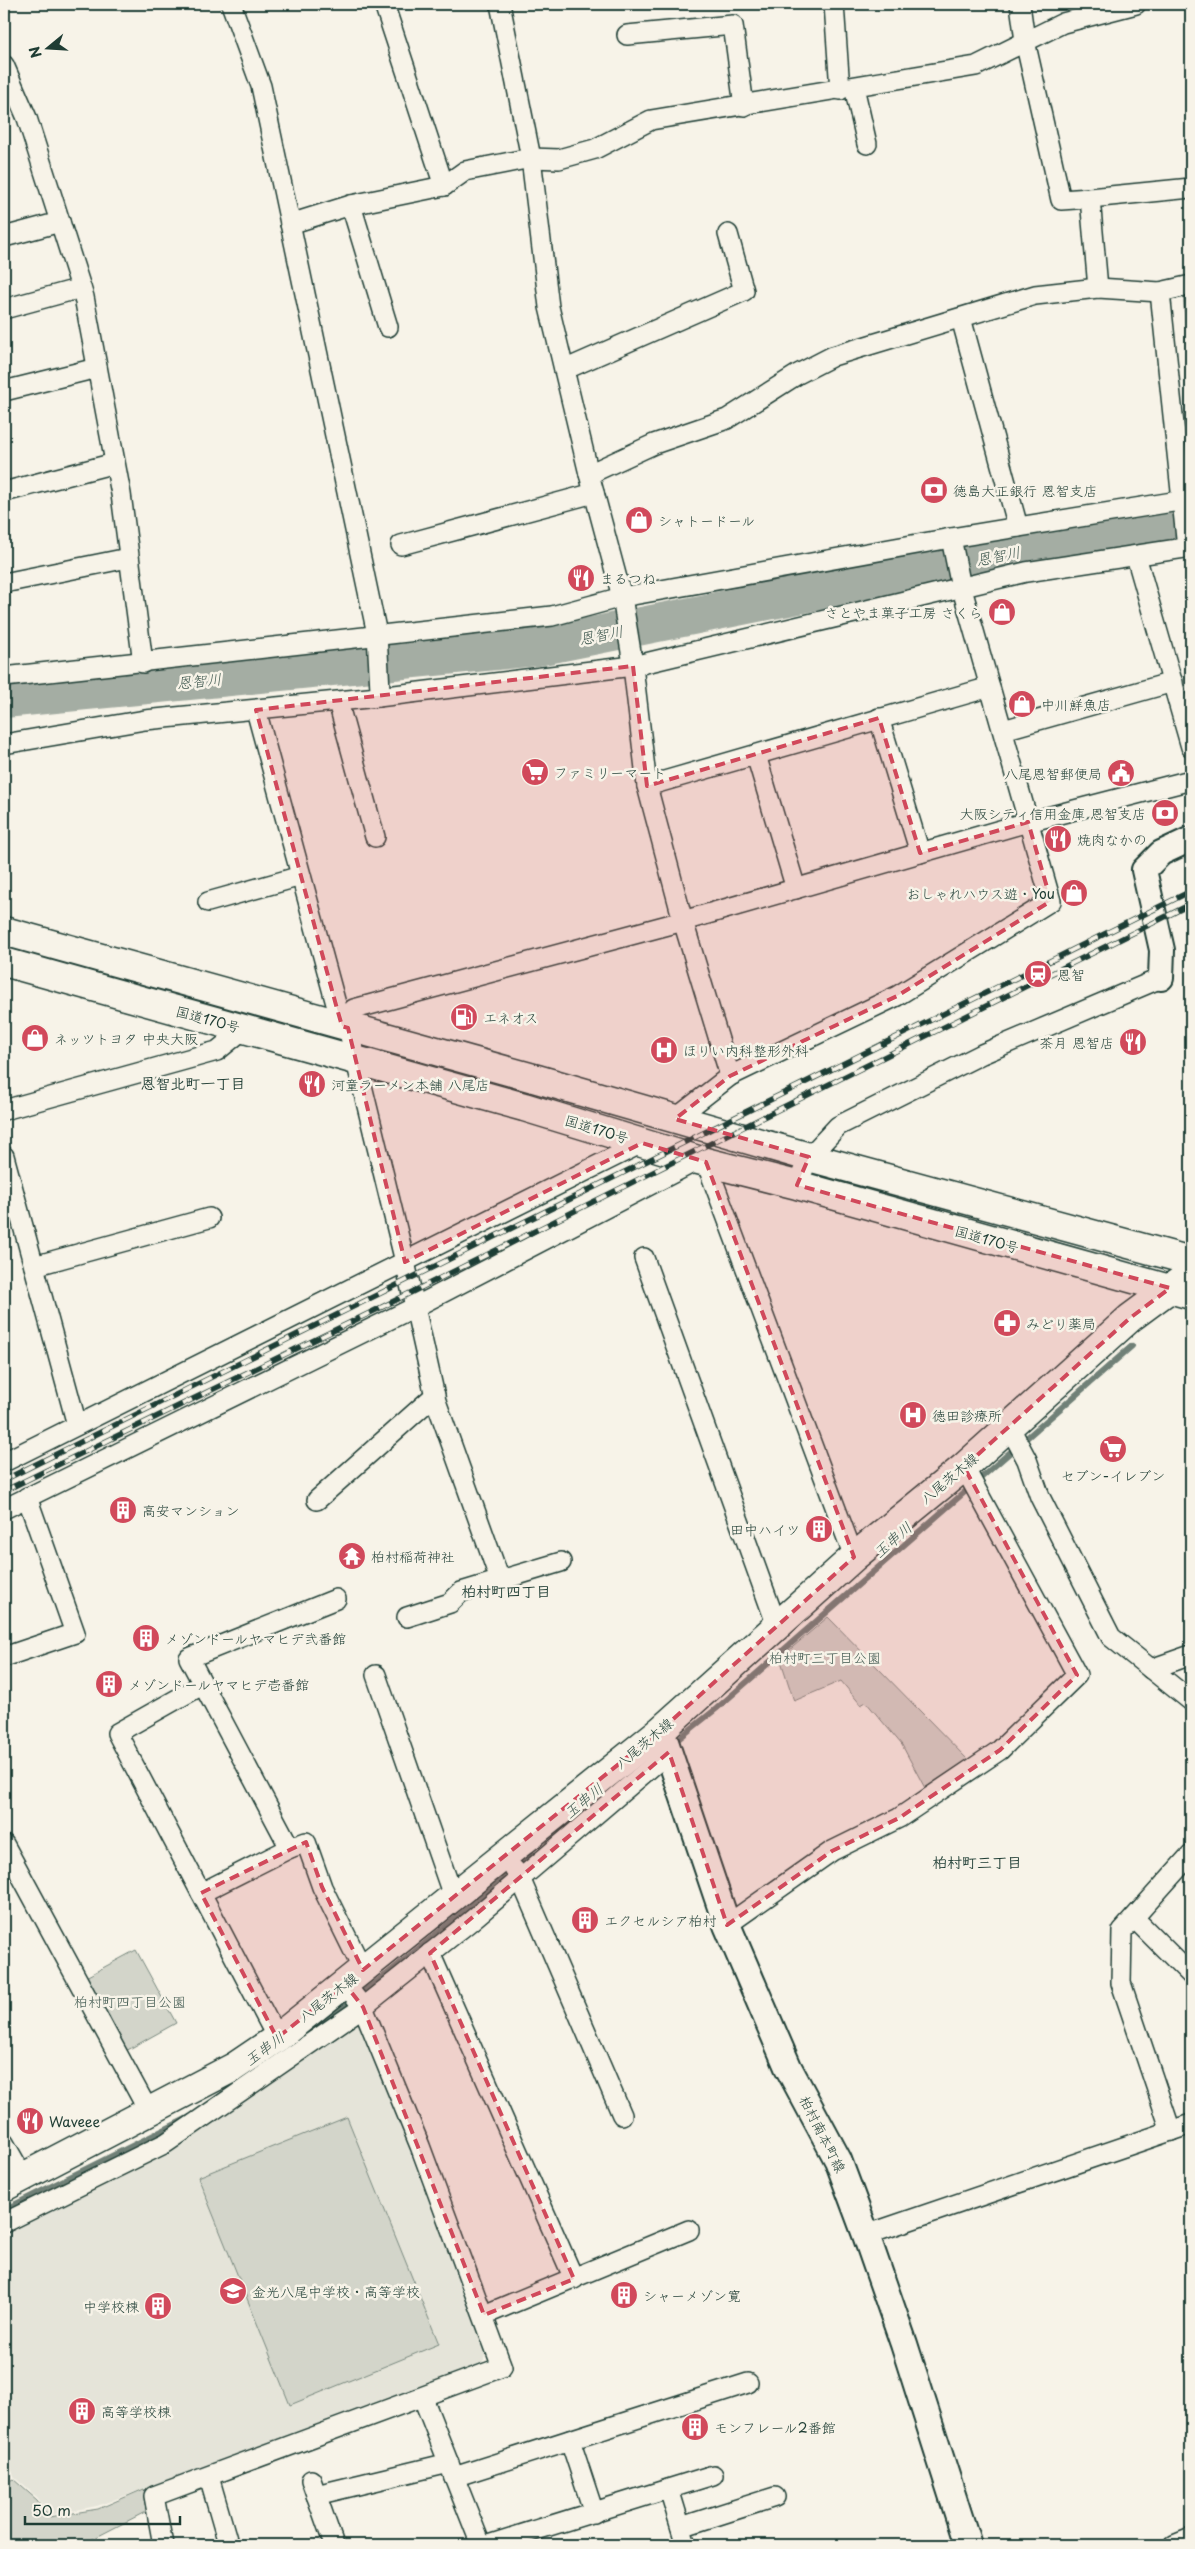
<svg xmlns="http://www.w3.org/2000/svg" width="1195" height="2549" font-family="'Playpen Sans','Klee One',sans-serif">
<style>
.built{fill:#e5e4d9}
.green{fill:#d3d5ca;stroke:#79897f}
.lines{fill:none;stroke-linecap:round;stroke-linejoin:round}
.stream{stroke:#6f8077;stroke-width:6}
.river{stroke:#a4ada3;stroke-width:38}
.minor-casing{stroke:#1f3d34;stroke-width:22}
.tertiary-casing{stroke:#1f3d34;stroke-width:28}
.secondary-casing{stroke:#1f3d34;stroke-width:30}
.primary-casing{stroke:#1f3d34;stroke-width:31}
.trunk-casing{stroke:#1f3d34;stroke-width:31}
.minor{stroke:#f7f3e8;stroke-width:19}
.tertiary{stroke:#f7f3e8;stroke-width:24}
.secondary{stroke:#f7f3e8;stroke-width:26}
.primary{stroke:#f7f3e8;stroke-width:28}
.trunk{stroke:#f7f3e8;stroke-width:28}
.rail-casing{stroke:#1f3d34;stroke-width:5.5}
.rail{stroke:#f7f3e8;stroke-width:4;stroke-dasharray:11;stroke-linecap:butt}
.marked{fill:#d1495b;fill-opacity:0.2;stroke:#d1495b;stroke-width:4;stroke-dasharray:10 6;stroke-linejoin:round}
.labels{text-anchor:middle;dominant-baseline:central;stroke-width:5;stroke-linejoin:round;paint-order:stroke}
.poi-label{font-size:14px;fill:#1f3d34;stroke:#f7f3e8;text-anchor:start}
.street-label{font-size:14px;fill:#1f3d34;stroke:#f7f3e8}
.park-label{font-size:14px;fill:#435b52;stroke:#f7f3e8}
.water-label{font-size:15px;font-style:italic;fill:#405950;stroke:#f7f3e8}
.neighbourhood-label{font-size:15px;font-weight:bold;fill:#1f3d34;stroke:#f7f3e8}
</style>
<rect width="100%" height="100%" fill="#f7f3e8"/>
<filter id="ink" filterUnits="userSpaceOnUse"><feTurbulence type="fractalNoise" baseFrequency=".02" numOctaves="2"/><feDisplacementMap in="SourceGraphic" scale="10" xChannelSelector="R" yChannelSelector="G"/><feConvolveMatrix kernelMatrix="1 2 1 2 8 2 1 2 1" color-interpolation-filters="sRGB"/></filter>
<g filter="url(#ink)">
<path class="built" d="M 360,2019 L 486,2354 L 482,2364 L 97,2506 L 49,2515 L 38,2498 L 15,2478 L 4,2452 L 4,2227 L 154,2154 L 237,2106 Z"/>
<g class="green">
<path d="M 828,1617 L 969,1761 L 926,1790 L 902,1745 L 866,1702 L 861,1705 L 841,1681 L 794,1701 L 780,1658 Z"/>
<path d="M 136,1950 L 176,2023 L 124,2052 L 84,1978 Z"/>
<path d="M 347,2117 L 439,2344 L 290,2405 L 198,2177 Z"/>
<path d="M 13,2479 L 37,2500 L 49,2517 L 98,2509 L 144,2489 L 149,2510 L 81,2545 L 4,2545 L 4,2484 Z"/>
</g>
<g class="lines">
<g class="stream">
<path d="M 1189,289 L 1186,297 L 1191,379"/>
<path d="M 672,1744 L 716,1709 L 1132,1346"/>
<path d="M 311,2032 L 386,1975 L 534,1855"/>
<path d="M 4,2210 L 190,2117"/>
</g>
<path class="river" d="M 4,699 L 537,647 L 1023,550 L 1191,523"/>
<g class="minor-casing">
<g id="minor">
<path d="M 231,4 L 261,86 L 377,634 L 380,690 L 378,697"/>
<path d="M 384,4 L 444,186"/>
<path d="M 500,4 L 531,158 L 549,307 L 589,474 L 622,597 L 632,658 L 647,786 L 683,921 L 730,1076"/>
<path d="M 834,4 L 840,90"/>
<path d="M 1020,4 L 1025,41 L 1061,200 L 1090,198 L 1098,288"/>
<path d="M 627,35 L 733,25 L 744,106"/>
<path d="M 4,65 L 27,118 L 84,297 L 121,494 L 143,663"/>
<path d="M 854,87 L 867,144"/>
<path d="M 1090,198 L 1191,188"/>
<path d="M 351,205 L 388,327"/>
<path d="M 290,224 L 351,205 L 444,186 L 465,171 L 531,158 L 559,159 L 595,149 L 651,120 L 976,66 L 1063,23 L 1136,4"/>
<path d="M 4,237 L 60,222"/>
<path d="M 1160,292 L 1187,548"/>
<path d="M 4,309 L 81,288"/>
<path d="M 961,318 L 1018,527"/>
<path d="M 564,370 L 744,291 L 728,234"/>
<path d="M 4,391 L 97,368"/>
<path d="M 589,474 L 654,444 L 727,419 L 798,374 L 833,356 L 1035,295 L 1098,288 L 1160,292 L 1191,285"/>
<path d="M 4,492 L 115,463"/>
<path d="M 401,545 L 594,493"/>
<path d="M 1136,556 L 1191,747"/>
<path d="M 4,583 L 128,558"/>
<path d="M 4,677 L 552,616 L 622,597 L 951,538 L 1191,499"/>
<path d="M 338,702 L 375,837"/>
<path d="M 256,710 L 342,1026"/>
<path d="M 879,718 L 920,853"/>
<path d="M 1003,730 L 1173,682"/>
<path d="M 4,744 L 145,720 L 378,697 L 633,666 L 1026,572 L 1191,547"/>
<path d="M 756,755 L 796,889"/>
<path d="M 647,786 L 990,687"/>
<path d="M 208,902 L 301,876"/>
<path d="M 4,1110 L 217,1051 L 244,1029"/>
<path d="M 675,1119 L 730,1076 L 897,996 L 1051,901 L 960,582 L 951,538"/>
<path d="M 4,1156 L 77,1425"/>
<path d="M 706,1162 L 854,1557"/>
<path d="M 797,1185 L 809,1157 L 838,1126 L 982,1054 L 1161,978"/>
<path d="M 644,1258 L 777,1626"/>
<path d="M 34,1266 L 209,1218"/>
<path d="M 1009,1426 L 1027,1460 L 1040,1497 L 1111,1637 L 1191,1701"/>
<path d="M 4,1462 L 642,1143"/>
<path d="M 317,1500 L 435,1395"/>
<path d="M 4,1509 L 415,1307 L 698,1160"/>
<path d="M 500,1580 L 436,1401 L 405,1262 L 348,1028 L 354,1009 L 683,921 L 1028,822 L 1191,780"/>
<path d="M 336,1599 L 189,1658 L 290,1848 L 306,1842 L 322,1887 L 363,1970"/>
<path d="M 407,1617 L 450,1603 L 461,1592 L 561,1562"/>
<path d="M 4,1657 L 75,1633 L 27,1497"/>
<path d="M 1151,1669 L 1191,1655"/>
<path d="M 376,1675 L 453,1896"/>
<path d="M 202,1685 L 117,1733 L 277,2038"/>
<path d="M 4,1844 L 149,2112"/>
<path d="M 514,1869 L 520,1878 L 622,2115"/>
<path d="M 201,1893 L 290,1848"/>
<path d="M 1134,1918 L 1191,1975"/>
<path d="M 727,1925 L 832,1851 L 899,1818 L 1000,1750 L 1077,1675 L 964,1467"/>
<path d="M 430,1953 L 574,2279"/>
<path d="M 1171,2131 L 1121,1983 L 1122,1931 L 1191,1854"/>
<path d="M 4,2143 L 24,2178"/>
<path d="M 4,2223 L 166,2143 L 363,2007 L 472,1920 L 669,1752"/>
<path d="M 866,2235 L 1191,2124"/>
<path d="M 484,2315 L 689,2230"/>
<path d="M 423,2398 L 481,2545"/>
<path d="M 570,2440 L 594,2513"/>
<path d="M 209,2477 L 228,2543 L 225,2545"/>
<path d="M 454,2477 L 748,2383"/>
<path d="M 311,2480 L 334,2545"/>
<path d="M 669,2489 L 686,2545"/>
<path d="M 316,2495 L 449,2463"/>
<path d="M 681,2527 L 775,2497"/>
<path d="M 163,2545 L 154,2496 L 502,2367 L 420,2146 L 363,2007 L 345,1984"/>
<path d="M 488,2545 L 713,2475"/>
<path d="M 1174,2545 L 1191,2538"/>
</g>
</g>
<g class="tertiary-casing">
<path id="tertiary" d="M 1161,978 L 1162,950 L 1144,870 L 1161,853 L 1191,839"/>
</g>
<g class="secondary-casing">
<path id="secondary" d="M 661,1730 L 727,1925 L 788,2067 L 838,2160 L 866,2235 L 904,2344 L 968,2545"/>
</g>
<g class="primary-casing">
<path id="primary" d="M 4,2187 L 234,2067 L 277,2038 L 661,1730 L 854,1557 L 964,1467 L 1130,1318 L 1191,1273"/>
</g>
<g class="trunk-casing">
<g id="trunk">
<path d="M 4,931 L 537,1079 L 809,1157 L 1191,1261"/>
<path d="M 4,962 L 524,1107 L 698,1160 L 797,1185 L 1191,1295"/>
</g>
</g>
<use href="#minor" class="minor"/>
<use href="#tertiary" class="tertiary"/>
<use href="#secondary" class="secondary"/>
<use href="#primary" class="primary"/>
<use href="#trunk" class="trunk"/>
<g class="rail-casing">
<g id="rail">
<path d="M 4,1480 L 1191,891"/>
<path d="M 4,1491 L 382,1307 L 1191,904"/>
</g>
</g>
<use href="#rail" class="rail"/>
</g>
</g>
<path class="marked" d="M 633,666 L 647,786 L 879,718 L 920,853 L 1028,822 L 1051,901 L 897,996 L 730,1076 L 675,1119 L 809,1157 L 797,1185 L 1170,1288 L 1130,1318 L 964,1467 L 1077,1675 L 1000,1750 L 899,1818 L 832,1851 L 727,1925 L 669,1752 L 430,1953 L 574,2279 L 484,2315 L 363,2007 L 345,1984 L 277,2038 L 201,1893 L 306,1842 L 322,1887 L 363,1970 L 661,1730 L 854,1557 L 706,1162 L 642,1143 L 405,1262 L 348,1028 L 342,1026 L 336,1005 L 256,710 Z"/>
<defs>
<g id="bank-disc" transform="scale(1.4375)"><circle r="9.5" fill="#d1495b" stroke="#f7f3e8"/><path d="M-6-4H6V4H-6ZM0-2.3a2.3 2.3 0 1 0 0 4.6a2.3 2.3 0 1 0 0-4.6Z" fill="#fff"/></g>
<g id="shop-disc" transform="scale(1.4375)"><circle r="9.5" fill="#d1495b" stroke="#f7f3e8"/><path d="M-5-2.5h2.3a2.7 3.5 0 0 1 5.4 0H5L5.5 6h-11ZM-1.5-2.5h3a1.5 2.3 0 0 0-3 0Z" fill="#fff"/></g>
<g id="restaurant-disc" transform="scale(1.4375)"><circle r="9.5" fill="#d1495b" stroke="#f7f3e8"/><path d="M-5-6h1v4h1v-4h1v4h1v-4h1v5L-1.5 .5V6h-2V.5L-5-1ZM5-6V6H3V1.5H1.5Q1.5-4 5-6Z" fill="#fff"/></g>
<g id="supermarket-disc" transform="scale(1.4375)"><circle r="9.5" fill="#d1495b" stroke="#f7f3e8"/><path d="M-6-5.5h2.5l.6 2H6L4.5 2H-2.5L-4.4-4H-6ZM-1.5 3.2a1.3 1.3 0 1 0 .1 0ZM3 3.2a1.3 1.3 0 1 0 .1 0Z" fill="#fff"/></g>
<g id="civic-disc" transform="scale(1.4375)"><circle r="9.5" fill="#d1495b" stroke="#f7f3e8"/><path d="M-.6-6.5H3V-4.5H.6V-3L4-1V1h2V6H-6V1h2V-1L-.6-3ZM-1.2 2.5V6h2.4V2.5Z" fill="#fff"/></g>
<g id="station-disc" transform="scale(1.4375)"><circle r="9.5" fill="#d1495b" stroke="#f7f3e8"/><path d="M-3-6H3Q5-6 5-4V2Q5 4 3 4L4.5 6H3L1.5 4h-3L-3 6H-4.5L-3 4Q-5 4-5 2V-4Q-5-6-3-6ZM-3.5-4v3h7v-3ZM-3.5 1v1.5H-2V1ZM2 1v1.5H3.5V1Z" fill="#fff"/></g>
<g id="fuel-disc" transform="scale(1.4375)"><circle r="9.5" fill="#d1495b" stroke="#f7f3e8"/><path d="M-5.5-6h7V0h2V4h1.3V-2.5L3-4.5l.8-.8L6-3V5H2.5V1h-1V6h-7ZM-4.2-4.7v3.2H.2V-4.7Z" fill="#fff"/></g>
<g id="hospital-disc" transform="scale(1.4375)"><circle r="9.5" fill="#d1495b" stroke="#f7f3e8"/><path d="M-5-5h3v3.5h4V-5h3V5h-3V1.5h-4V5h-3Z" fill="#fff"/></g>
<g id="pharmacy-disc" transform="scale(1.4375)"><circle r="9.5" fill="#d1495b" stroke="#f7f3e8"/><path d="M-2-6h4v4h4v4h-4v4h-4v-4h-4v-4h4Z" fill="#fff"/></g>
<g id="building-disc" transform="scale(1.4375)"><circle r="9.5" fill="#d1495b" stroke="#f7f3e8"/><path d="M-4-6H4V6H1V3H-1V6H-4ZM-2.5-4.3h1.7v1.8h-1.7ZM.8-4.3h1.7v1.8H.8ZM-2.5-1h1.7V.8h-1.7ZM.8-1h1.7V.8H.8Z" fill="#fff"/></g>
<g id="temple-disc" transform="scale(1.4375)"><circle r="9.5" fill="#d1495b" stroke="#f7f3e8"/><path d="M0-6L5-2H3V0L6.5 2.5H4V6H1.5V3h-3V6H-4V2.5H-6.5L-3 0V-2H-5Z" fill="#fff"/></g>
<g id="school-disc" transform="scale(1.4375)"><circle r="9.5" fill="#d1495b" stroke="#f7f3e8"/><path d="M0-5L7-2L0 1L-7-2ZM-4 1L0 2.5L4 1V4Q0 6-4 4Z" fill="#fff"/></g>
</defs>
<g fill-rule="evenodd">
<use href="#bank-disc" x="934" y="490"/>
<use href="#shop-disc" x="639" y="520"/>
<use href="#restaurant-disc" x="581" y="578"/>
<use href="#shop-disc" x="1002" y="612"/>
<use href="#shop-disc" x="1022" y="704"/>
<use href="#supermarket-disc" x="535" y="772"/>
<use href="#civic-disc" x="1121" y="773"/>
<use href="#bank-disc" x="1165" y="813"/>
<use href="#restaurant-disc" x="1058" y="839"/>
<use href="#shop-disc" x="1074" y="893"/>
<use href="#station-disc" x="1038" y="974"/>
<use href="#fuel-disc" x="464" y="1017"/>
<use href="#shop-disc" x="35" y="1038"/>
<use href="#restaurant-disc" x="1133" y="1042"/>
<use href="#hospital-disc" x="664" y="1050"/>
<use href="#restaurant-disc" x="312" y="1084"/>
<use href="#pharmacy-disc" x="1007" y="1323"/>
<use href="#hospital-disc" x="913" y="1415"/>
<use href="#supermarket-disc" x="1113" y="1449"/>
<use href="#building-disc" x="123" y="1510"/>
<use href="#building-disc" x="819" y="1529"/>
<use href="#temple-disc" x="352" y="1556"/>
<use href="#building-disc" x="146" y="1638"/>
<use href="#building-disc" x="109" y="1684"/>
<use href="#building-disc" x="585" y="1920"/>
<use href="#restaurant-disc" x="30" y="2121"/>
<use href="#school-disc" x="233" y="2291"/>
<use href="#building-disc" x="624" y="2295"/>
<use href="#building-disc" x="158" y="2306"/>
<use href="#building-disc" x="82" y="2411"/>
<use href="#building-disc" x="695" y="2427"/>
</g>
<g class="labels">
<g class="poi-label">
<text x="953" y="490">徳島大正銀行 恩智支店</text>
<text x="658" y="520">シャトードール</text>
<text x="600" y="578">まるつね</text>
<text x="983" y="612" text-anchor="end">さとやま菓子工房 さくら</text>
<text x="1041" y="704">中川鮮魚店</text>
<text x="554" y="772">ファミリーマート</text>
<text x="1102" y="773" text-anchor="end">八尾恩智郵便局</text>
<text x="1146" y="813" text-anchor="end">大阪シティ信用金庫 恩智支店</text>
<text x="1077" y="839">焼肉なかの</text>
<text x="1055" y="893" text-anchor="end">おしゃれハウス遊・You</text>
<text x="1057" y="974">恩智</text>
<text x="483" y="1017">エネオス</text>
<text x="54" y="1038">ネッツトヨタ 中央大阪</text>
<text x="1114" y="1042" text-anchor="end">茶月 恩智店</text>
<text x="683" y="1050">ほりい内科整形外科</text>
<text x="331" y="1084">河童ラーメン本舗 八尾店</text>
<text x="1026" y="1323">みどり薬局</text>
<text x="932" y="1415">徳田診療所</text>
<text x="1113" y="1475" text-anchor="middle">セブン-イレブン</text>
<text x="142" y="1510">高安マンション</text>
<text x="800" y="1529" text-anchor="end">田中ハイツ</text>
<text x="371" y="1556">柏村稲荷神社</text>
<text x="165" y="1638">メゾンドールヤマヒデ弐番館</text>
<text x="128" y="1684">メゾンドールヤマヒデ壱番館</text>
<text x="604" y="1920">エクセルシア柏村</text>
<text x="49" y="2121">Waveee</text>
<text x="252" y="2291">金光八尾中学校・高等学校</text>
<text x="643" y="2295">シャーメゾン寛</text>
<text x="139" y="2306" text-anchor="end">中学校棟</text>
<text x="101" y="2411">高等学校棟</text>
<text x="714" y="2427">モンフレール2番館</text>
</g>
<g class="street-label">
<text transform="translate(208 1019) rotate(15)">国道170号</text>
<text transform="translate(597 1129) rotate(17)">国道170号</text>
<text transform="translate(987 1239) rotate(16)">国道170号</text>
<text transform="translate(949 1478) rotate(-40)">八尾茨木線</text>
<text transform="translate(644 1743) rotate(-40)">八尾茨木線</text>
<text transform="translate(328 1997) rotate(-38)">八尾茨木線</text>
<text transform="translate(823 2134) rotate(63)">柏村南本町線</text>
</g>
<g class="park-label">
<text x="825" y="1657">柏村町三丁目公園</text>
<text x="130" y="2001">柏村町四丁目公園</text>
</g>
<g class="water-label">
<text transform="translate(998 555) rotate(-11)">恩智川</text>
<text transform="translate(601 634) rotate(-11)">恩智川</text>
<text transform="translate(199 680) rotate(-6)">恩智川</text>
<text transform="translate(892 1539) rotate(-41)">玉串川</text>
<text transform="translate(583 1800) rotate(-39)">玉串川</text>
<text transform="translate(264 2048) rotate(-36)">玉串川</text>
</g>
<g class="neighbourhood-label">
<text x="193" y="1082">恩智北町一丁目</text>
<text x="506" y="1590">柏村町四丁目</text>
<text x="977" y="1861">柏村町三丁目</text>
</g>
</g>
<rect width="1195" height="2549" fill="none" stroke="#f7f3e8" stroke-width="20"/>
<rect x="10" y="10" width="1175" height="2529" fill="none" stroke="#1f3d34" stroke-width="2" filter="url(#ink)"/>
<g transform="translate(48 48) rotate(252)" stroke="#f7f3e8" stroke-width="4" paint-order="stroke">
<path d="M0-4L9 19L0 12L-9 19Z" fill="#1f3d34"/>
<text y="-8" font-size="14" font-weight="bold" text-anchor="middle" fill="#1f3d34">N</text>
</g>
<path d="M25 2516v8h155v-8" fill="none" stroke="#1f3d34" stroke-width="2.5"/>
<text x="32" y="2516" font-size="15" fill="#1f3d34" stroke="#f7f3e8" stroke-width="4" paint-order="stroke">50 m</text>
</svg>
